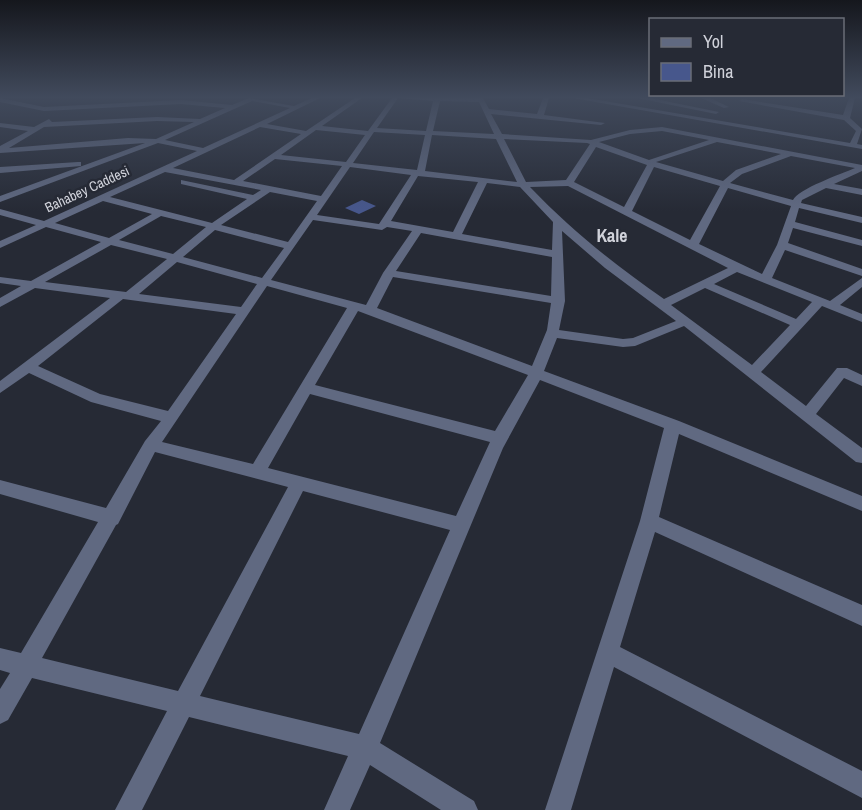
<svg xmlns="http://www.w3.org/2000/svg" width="862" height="810" font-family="'Archivo Narrow',sans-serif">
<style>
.building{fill:#47578c}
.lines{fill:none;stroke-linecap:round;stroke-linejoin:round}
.minor{fill:#606981;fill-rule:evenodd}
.labels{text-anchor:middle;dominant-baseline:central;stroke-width:5;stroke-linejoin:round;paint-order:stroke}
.far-street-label{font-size:14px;fill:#d0d2da;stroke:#262a35}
.far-district-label{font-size:18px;font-weight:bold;fill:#d0d2da;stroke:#262a35}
</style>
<rect width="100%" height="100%" fill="#262a35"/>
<path class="building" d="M 362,200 L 376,206 L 359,214 L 345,208 Z"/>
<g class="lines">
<g class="minor">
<path d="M 0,98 L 44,107 L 181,100 L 232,105 L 249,98 L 294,106 L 312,98 L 320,98 L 267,124 L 306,131 L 355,98 L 362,98 L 322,126 L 368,131 L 392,98 L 398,98 L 377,128 L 426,131 L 433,101 L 399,98 L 483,98 L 489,109 L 537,114 L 543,98 L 549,98 L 544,115 L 605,123 L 601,125 L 491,114 L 502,134 L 591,140 L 630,130 L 662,127 L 862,165 L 862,171 L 834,184 L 862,189 L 862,195 L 826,188 L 802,200 L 801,203 L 862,217 L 862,223 L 799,208 L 795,222 L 862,240 L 862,246 L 793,228 L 788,243 L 862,269 L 862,276 L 785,250 L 772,278 L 830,301 L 862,278 L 862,287 L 840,305 L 862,314 L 862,322 L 822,306 L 761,372 L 806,406 L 837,368 L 847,368 L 862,375 L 862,386 L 844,378 L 816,414 L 862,448 L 862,463 L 856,462 L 684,326 L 635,346 L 623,347 L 557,338 L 544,371 L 679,421 L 862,496 L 862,511 L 679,434 L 659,517 L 862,605 L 862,626 L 655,532 L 620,647 L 862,771 L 862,798 L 614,667 L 571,810 L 545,810 L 640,521 L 664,428 L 540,380 L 503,448 L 380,743 L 474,801 L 478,810 L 441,810 L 370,765 L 350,810 L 324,810 L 348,756 L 189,717 L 142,810 L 115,810 L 167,711 L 32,678 L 8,720 L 0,724 L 0,689 L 10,673 L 0,670 L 0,648 L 21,653 L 98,522 L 0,494 L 0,480 L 106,508 L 145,441 L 161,421 L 91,402 L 29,373 L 0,393 L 0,381 L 110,298 L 35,288 L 0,307 L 0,298 L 21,286 L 0,283 L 0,277 L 31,281 L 101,242 L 46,227 L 0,248 L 0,241 L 36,225 L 0,215 L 0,209 L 44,221 L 197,151 L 158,143 L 0,202 L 0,196 L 145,143 L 0,153 L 0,146 L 28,131 L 0,127 L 0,123 L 34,127 L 49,119 L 52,122 L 157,117 L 200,119 L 225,108 L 181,104 L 44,111 L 0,102 ZM 252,101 L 290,108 L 203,148 L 165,140 ZM 440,101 L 479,102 L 494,134 L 433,131 ZM 157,121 L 194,122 L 156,139 L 128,138 L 9,148 L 44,127 ZM 260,127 L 301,134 L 234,180 L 173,168 ZM 316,130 L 365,135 L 346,162 L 281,155 ZM 662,131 L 709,140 L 649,160 L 599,142 L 630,134 ZM 374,132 L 425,135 L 417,170 L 353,163 ZM 432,135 L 496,139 L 517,182 L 425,171 ZM 504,139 L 587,143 L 590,144 L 566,180 L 526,182 ZM 717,142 L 781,154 L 736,170 L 723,181 L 656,162 ZM 596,147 L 647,165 L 624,207 L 574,182 ZM 791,156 L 855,168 C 841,174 798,189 793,200 L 730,183 L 742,174 ZM 275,159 L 342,166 L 321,196 L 243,181 ZM 350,167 L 411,175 L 379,224 L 317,215 ZM 654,167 L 720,186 L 690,240 L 632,211 ZM 165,172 L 261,190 L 253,195 L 181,180 L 181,184 L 247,199 L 212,223 L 110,197 ZM 418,176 L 478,182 L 453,232 L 391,221 ZM 487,183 L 520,187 L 553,222 L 552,250 L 462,234 ZM 568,186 L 728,268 L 664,299 C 615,265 571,230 530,187 ZM 728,188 L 791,206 L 777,245 L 762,274 L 699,244 ZM 270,192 L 317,201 L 288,242 L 221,225 ZM 103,201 L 152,214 L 109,238 L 55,223 ZM 161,216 L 206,227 L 173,254 L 119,240 ZM 313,220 L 382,230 L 387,227 L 412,231 L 383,273 L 366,305 L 271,280 ZM 215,230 L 284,248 L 262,278 L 183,257 ZM 562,231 L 605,268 L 676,321 L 633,338 L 623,339 L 559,330 L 565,301 ZM 421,233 L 552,257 L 551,296 L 396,271 ZM 111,245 L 167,259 L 126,292 L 45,282 ZM 177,262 L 257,284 L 241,307 L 139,294 ZM 737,272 L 812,302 L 796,319 L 714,284 ZM 393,277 L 551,303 L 547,330 L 532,366 L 377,308 ZM 267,286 L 347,308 L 253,464 L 162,442 ZM 705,288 L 790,325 L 752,365 L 671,305 ZM 123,299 L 236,314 L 168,411 L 100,394 L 38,366 ZM 358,311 L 528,375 L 495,431 L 315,385 ZM 310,394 L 490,442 L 456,516 L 268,468 ZM 155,452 L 288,487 L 178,691 L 42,658 L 116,525 L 118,524 ZM 303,491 L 450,530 L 359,734 L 200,696 Z"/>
<path d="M 573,98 L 587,98 L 850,143 L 856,131 L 844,120 L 739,101 L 742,99 L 843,115 L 849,98 L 855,98 L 850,118 L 862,129 L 857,144 L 862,145 L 862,149 Z"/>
<path d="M 637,98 L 650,98 L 719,112 L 716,114 Z"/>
<path d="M 701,98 L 710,98 L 729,107 L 724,108 Z"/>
<path d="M 78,162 L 81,162 L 81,166 L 0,173 L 0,167 Z"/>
</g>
</g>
<linearGradient id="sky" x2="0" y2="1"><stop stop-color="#15171d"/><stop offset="0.46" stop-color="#414a5c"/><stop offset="1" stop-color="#414a5c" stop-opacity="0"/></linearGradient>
<rect width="862" height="211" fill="url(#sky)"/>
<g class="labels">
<g class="far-street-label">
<text transform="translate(87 189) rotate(-25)">Bahabey Caddesi</text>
</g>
<g class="far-district-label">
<text x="612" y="235">Kale</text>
</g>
</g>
<rect x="649" y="18" width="195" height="78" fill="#262a35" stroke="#6a6d77" stroke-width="1.5"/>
<rect x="661" y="38" width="30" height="9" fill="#606981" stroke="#6a6d77" stroke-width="1.5"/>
<text x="703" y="48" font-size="18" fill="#d0d2da">Yol</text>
<rect x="661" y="63" width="30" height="18" fill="#47578c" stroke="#6a6d77" stroke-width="1.5"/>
<text x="703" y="78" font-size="18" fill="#d0d2da">Bina</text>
</svg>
